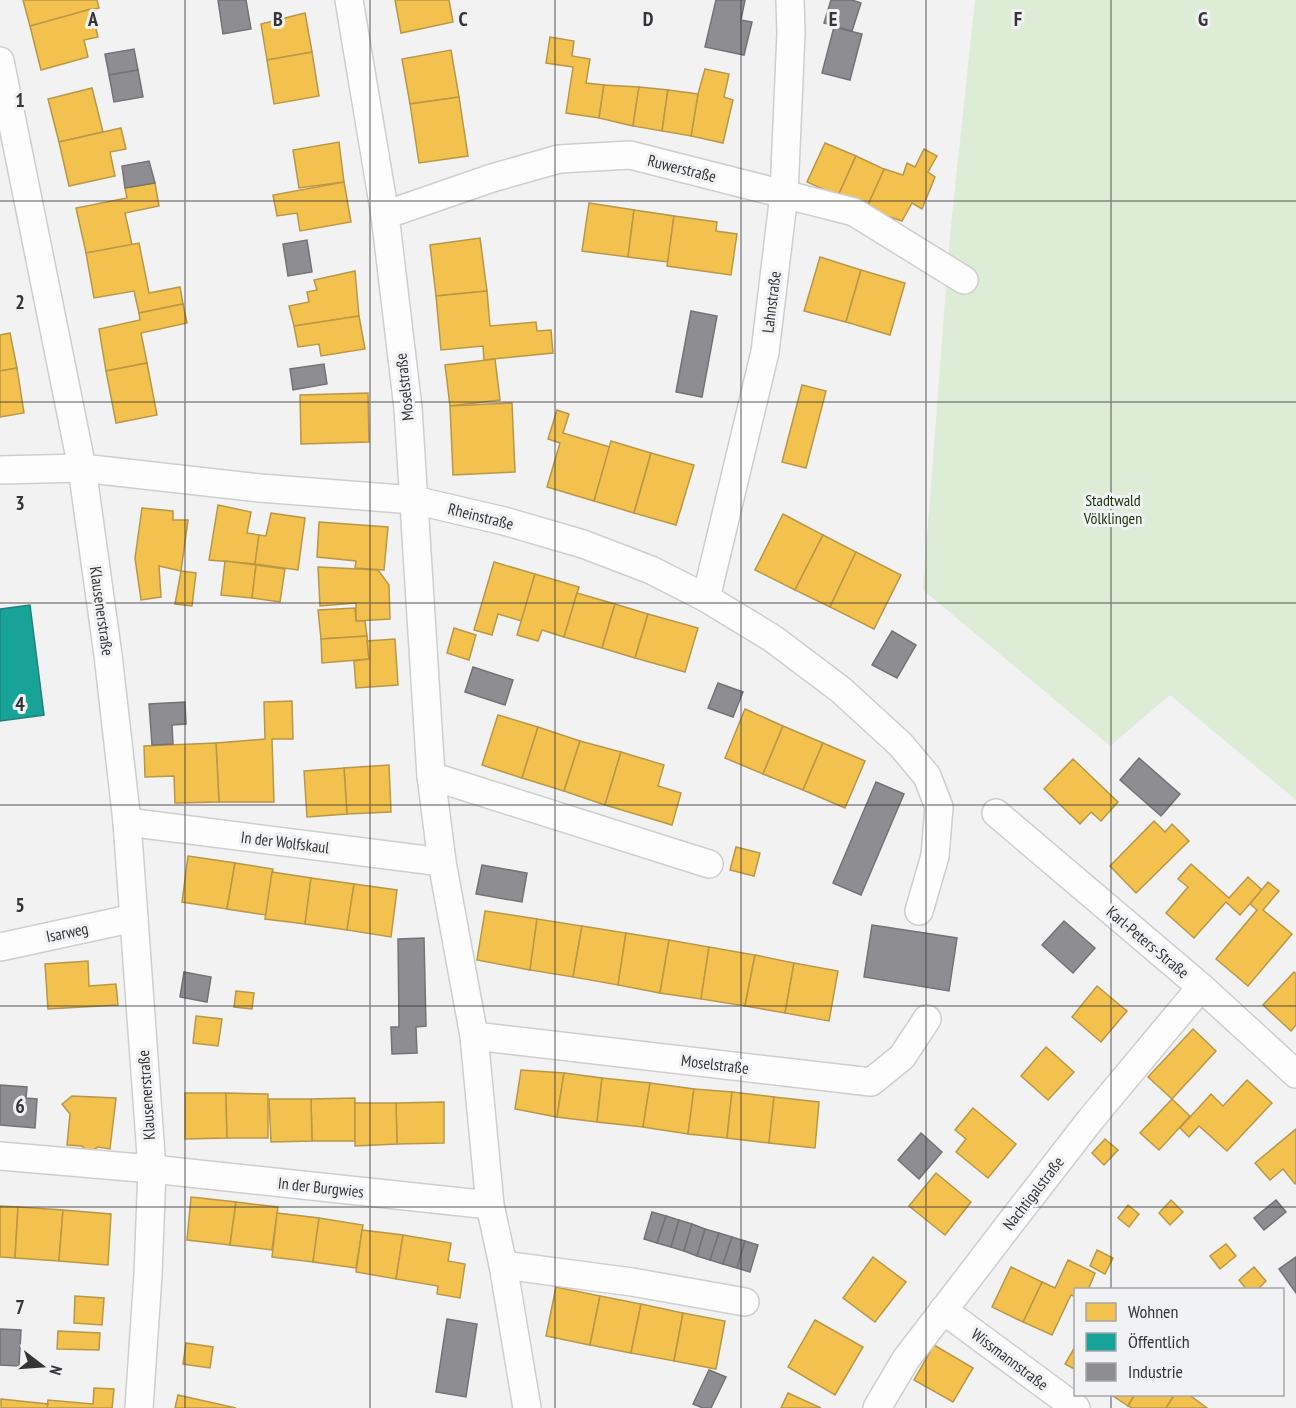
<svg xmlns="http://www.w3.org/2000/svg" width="1296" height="1408" font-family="'PT Sans Narrow',sans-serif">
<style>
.green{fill:#ddecd5}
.homes{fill:#f2c14e;stroke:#b99747;stroke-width:1.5}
.public{fill:#17a398;stroke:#20827b;stroke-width:1.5}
.industry{fill:#8d8d92;stroke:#737376;stroke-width:1.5}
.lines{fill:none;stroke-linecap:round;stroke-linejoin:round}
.minor-casing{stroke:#cecece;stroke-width:30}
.minor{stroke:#fdfdfd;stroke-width:27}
.grid{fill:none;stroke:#353536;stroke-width:1.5;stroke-opacity:0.55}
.labels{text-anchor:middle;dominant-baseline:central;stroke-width:6;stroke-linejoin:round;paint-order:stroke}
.street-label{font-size:16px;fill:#353536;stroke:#f1f2f4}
.park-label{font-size:16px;fill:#183404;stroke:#f1f2f4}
.grid-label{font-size:20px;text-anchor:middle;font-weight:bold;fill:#353536;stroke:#f1f2f4;stroke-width:6;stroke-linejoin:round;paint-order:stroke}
</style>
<rect width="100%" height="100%" fill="#f2f2f3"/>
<path class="green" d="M 975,0 L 1296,0 L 1296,800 L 1170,695 L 1110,746 L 923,590 L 950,235 Z"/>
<g class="homes">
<path d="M 23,0 L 97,0 L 99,8 L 30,26 Z"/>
<path d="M 395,0 L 449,0 L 453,22 L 401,33 Z"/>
<path d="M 91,9 L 98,37 L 84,40 L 88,57 L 41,70 L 30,26 Z"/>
<path d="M 305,13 L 312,52 L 267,60 L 261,24 Z"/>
<path d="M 550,37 L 574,41 L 572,56 L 590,59 L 586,83 L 604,85 L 599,118 L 566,113 L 573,67 L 546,63 Z"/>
<path d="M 451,50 L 459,97 L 410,104 L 402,59 Z"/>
<path d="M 312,52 L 319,96 L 274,104 L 267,60 Z"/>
<path d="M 705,69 L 729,74 L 724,97 L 733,100 L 723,143 L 691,136 L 698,94 Z"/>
<path d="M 604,85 L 639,87 L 633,126 L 599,118 Z"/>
<path d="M 639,87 L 668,90 L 662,131 L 633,126 Z"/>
<path d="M 92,88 L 103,132 L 59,142 L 48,99 Z"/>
<path d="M 668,90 L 698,94 L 691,136 L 662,131 Z"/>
<path d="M 459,97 L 468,156 L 419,163 L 410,104 Z"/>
<path d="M 121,128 L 126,149 L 110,152 L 115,176 L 69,186 L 59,142 Z"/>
<path d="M 339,142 L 344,182 L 299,188 L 293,150 Z"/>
<path d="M 825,143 L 856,156 L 838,196 L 807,182 Z"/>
<path d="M 924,149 L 937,156 L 928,172 L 935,177 L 922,209 L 912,203 L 902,221 L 866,209 L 884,169 L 903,175 L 907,163 L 915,167 Z"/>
<path d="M 856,156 L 884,169 L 866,209 L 838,196 Z"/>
<path d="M 344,182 L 351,222 L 300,231 L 297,213 L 277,216 L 273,195 Z"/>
<path d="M 155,183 L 159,206 L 125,213 L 132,245 L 86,253 L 76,208 L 127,198 L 125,188 Z"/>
<path d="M 589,203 L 634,210 L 628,257 L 582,251 Z"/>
<path d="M 634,210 L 674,216 L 668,262 L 628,257 Z"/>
<path d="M 674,216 L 717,222 L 716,231 L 737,234 L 731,275 L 667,266 Z"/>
<path d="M 480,238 L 487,291 L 436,296 L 430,245 Z"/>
<path d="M 139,243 L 149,293 L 180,287 L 183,304 L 139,313 L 134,291 L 94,298 L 86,253 Z"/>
<path d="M 820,257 L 861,270 L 846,322 L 804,311 Z"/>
<path d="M 861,270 L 905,283 L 890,335 L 846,322 Z"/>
<path d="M 355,271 L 359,316 L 294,326 L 289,306 L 309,302 L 307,292 L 317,290 L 314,280 Z"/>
<path d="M 487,291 L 490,326 L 536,322 L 537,331 L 551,330 L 553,353 L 484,360 L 483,346 L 441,350 L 436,296 Z"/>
<path d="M 183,304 L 187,323 L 141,333 L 147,363 L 106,371 L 99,329 L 140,320 L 139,313 Z"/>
<path d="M 359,316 L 365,349 L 321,356 L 319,344 L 298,347 L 294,326 Z"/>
<path d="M 10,333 L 17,368 L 0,371 L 0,335 Z"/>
<path d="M 495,359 L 500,400 L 450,406 L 445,365 Z"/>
<path d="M 147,363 L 157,415 L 116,423 L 106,371 Z"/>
<path d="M 17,368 L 24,413 L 0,417 L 0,371 Z"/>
<path d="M 802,385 L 826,391 L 806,468 L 782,462 Z"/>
<path d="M 368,393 L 369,442 L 301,444 L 300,395 Z"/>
<path d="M 512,403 L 515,472 L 453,475 L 450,406 Z"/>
<path d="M 557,410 L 569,414 L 563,433 L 610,447 L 594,501 L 547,487 L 560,443 L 548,439 Z"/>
<path d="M 611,441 L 651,453 L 634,513 L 594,501 Z"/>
<path d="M 651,453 L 694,465 L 676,525 L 634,513 Z"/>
<path d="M 218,505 L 251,512 L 247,533 L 259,535 L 255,564 L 209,560 Z"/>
<path d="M 142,508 L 173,511 L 173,520 L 188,520 L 181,571 L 159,566 L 161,597 L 141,600 L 135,558 Z"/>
<path d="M 271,513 L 305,518 L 298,570 L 255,564 L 259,535 L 266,536 Z"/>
<path d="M 783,514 L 823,535 L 795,590 L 755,570 Z"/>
<path d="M 319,522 L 388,527 L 384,570 L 355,568 L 356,561 L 317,557 Z"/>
<path d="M 823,535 L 856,552 L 830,607 L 795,590 Z"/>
<path d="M 856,552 L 901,575 L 874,629 L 830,607 Z"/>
<path d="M 225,561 L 256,565 L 252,598 L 221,595 Z"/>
<path d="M 494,562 L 535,574 L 522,621 L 498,614 L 492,635 L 474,630 Z"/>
<path d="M 256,565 L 285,569 L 280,602 L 252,598 Z"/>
<path d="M 318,567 L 378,570 L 389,585 L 390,619 L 356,621 L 356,603 L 320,606 Z"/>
<path d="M 181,571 L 196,573 L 192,606 L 175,604 Z"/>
<path d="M 535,574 L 579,587 L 564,637 L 542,630 L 538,641 L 517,635 Z"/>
<path d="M 577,593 L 615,604 L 602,648 L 564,637 Z"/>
<path d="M 615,604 L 648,614 L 635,658 L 602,648 Z"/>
<path d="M 355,608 L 356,621 L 365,621 L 367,636 L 321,639 L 318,610 Z"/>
<path d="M 648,614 L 698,628 L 685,672 L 635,658 Z"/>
<path d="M 454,628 L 476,635 L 469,660 L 447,653 Z"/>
<path d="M 367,636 L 369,659 L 322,663 L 321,639 Z"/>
<path d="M 395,639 L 398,685 L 356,688 L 354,661 L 369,659 L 367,641 Z"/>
<path d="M 292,701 L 293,739 L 272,739 L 274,802 L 219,802 L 216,743 L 265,739 L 264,702 Z"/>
<path d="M 745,709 L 783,726 L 763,774 L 725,758 Z"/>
<path d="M 498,715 L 538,727 L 522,778 L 482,765 Z"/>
<path d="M 783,726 L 823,743 L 803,790 L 763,774 Z"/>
<path d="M 538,727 L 580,741 L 564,791 L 522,778 Z"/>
<path d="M 580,741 L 621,752 L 605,805 L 564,791 Z"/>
<path d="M 216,743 L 219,802 L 175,803 L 174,776 L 145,777 L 144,746 Z"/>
<path d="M 823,743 L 865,761 L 845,808 L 803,790 Z"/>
<path d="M 621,752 L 664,765 L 658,786 L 681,793 L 672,825 L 605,805 Z"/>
<path d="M 1073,759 L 1118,802 L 1101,821 L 1091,812 L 1080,824 L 1044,789 Z"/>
<path d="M 389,765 L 391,812 L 347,814 L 344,768 Z"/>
<path d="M 344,768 L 347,814 L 307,817 L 304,771 Z"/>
<path d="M 1154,821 L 1165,832 L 1172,824 L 1189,841 L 1136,893 L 1110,866 Z"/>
<path d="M 736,847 L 760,853 L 754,876 L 730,870 Z"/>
<path d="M 188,856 L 235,863 L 227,909 L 182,902 Z"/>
<path d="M 235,863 L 273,869 L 266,915 L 227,909 Z"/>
<path d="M 1191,864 L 1229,898 L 1248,877 L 1262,890 L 1240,915 L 1226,902 L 1194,938 L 1166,913 L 1188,887 L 1178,879 Z"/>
<path d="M 272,872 L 311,878 L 305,924 L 265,919 Z"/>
<path d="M 311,878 L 354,884 L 347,930 L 305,924 Z"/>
<path d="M 1268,882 L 1279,891 L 1263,910 L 1292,934 L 1248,986 L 1216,959 L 1257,910 L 1250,904 Z"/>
<path d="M 354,884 L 397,890 L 391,937 L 347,930 Z"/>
<path d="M 485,911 L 537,919 L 530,970 L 477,960 Z"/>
<path d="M 537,919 L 582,926 L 573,977 L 530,970 Z"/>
<path d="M 582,926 L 626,933 L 618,985 L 573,977 Z"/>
<path d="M 626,933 L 669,940 L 660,993 L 618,985 Z"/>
<path d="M 669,940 L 709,947 L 701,999 L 660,993 Z"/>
<path d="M 709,947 L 755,955 L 745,1006 L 701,999 Z"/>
<path d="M 755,955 L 794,963 L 785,1013 L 745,1006 Z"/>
<path d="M 88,961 L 89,986 L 116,984 L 118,1005 L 48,1009 L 45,964 Z"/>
<path d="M 794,963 L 838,971 L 829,1021 L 785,1013 Z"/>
<path d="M 1294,972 L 1296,974 L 1296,1025 L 1291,1031 L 1263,1005 Z"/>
<path d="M 1097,986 L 1127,1011 L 1101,1042 L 1072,1017 Z"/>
<path d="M 236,991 L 254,993 L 252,1009 L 234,1007 Z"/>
<path d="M 196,1016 L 222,1019 L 218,1046 L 193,1043 Z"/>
<path d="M 1193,1029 L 1216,1051 L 1172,1099 L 1148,1077 Z"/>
<path d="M 1046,1047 L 1074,1072 L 1048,1100 L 1021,1076 Z"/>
<path d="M 521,1070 L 564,1073 L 557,1117 L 515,1109 Z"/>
<path d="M 564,1073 L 602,1078 L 597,1122 L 557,1117 Z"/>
<path d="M 602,1078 L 650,1083 L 643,1127 L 597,1122 Z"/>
<path d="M 1247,1080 L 1272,1103 L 1227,1151 L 1199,1126 L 1189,1137 L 1180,1128 L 1211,1094 L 1223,1106 Z"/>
<path d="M 650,1083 L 694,1089 L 688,1134 L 643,1127 Z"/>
<path d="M 694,1089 L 732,1092 L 727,1138 L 688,1134 Z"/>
<path d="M 732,1092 L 774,1097 L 769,1143 L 727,1138 Z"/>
<path d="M 185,1093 L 226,1093 L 227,1138 L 185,1139 Z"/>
<path d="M 226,1093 L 268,1094 L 268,1138 L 227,1138 Z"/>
<path d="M 72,1096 L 116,1098 L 110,1149 L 98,1147 L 88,1153 L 82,1146 L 67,1145 L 70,1114 L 62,1104 Z"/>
<path d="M 774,1097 L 819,1102 L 815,1148 L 769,1143 Z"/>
<path d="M 355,1098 L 355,1141 L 312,1141 L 311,1099 Z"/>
<path d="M 269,1099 L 311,1099 L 312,1141 L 271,1142 Z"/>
<path d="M 1172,1099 L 1190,1116 L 1159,1150 L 1140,1133 Z"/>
<path d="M 444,1102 L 444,1143 L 397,1144 L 396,1103 Z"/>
<path d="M 355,1103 L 396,1103 L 397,1144 L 355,1146 Z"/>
<path d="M 973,1108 L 1016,1144 L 988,1178 L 956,1152 L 966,1139 L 955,1130 Z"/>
<path d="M 1296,1129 L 1296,1183 L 1295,1184 L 1283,1169 L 1270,1180 L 1255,1163 Z"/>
<path d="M 1105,1139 L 1118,1150 L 1104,1165 L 1092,1153 Z"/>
<path d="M 936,1173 L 971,1202 L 945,1235 L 909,1206 Z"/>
<path d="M 191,1197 L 236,1202 L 230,1245 L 187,1240 Z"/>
<path d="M 1171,1200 L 1183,1212 L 1170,1225 L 1159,1213 Z"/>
<path d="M 236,1202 L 278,1207 L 272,1250 L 230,1245 Z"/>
<path d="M 1128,1205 L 1139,1214 L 1129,1227 L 1118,1218 Z"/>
<path d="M 0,1206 L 18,1207 L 15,1258 L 0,1257 Z"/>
<path d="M 18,1207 L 63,1210 L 59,1261 L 15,1258 Z"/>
<path d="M 63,1210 L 111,1214 L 108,1265 L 59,1261 Z"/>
<path d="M 277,1213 L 319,1218 L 313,1262 L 272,1257 Z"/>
<path d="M 319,1218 L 363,1225 L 356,1268 L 313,1262 Z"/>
<path d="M 362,1230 L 403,1235 L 396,1279 L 356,1272 Z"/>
<path d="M 403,1235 L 451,1243 L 448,1261 L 465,1264 L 460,1298 L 437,1294 L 438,1286 L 396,1279 Z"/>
<path d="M 1226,1244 L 1236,1256 L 1220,1269 L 1210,1256 Z"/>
<path d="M 1097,1250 L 1113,1258 L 1105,1274 L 1090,1266 Z"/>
<path d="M 873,1257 L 906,1282 L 875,1322 L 843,1298 Z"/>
<path d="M 1068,1260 L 1095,1273 L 1088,1290 L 1076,1290 L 1076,1297 L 1071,1295 L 1052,1335 L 1023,1322 L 1042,1282 L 1055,1288 Z"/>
<path d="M 1011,1267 L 1042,1282 L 1023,1322 L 992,1307 Z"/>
<path d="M 1254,1267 L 1266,1281 L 1257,1290 L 1247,1290 L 1239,1280 Z"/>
<path d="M 556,1287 L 600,1296 L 590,1345 L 546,1336 Z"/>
<path d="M 75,1296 L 104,1298 L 102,1325 L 74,1323 Z"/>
<path d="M 600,1296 L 641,1304 L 631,1353 L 590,1345 Z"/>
<path d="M 641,1304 L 683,1313 L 674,1361 L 631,1353 Z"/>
<path d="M 683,1313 L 725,1321 L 716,1369 L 674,1361 Z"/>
<path d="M 815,1320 L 863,1347 L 835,1395 L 788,1367 Z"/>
<path d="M 58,1331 L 100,1333 L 99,1350 L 57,1349 Z"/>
<path d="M 186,1343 L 213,1347 L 210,1368 L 183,1364 Z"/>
<path d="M 934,1345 L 973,1368 L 953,1402 L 914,1380 Z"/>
<path d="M 1076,1345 L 1076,1370 L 1065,1364 Z"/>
<path d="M 94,1388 L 114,1389 L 112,1408 L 47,1408 L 48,1400 L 93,1404 Z"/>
<path d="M 788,1393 L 821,1408 L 781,1408 Z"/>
<path d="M 1110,1394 L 1135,1394 L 1128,1406 Z"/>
<path d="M 1135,1394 L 1175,1394 L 1166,1408 L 1132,1408 L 1128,1406 Z"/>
<path d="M 1175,1394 L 1188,1394 L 1207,1408 L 1166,1408 Z"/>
<path d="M 178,1395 L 236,1408 L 175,1408 Z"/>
<path d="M 1,1399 L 48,1404 L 47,1408 L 1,1408 Z"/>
</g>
<path class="public" d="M 30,605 L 44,715 L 0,721 L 0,609 Z"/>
<g class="industry">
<path d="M 218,0 L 246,0 L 251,29 L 223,34 Z"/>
<path d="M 716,0 L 745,0 L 741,20 L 752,22 L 744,55 L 705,47 Z"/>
<path d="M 831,0 L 852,0 L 861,3 L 852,31 L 824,23 Z"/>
<path d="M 834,27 L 862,34 L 850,80 L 822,73 Z"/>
<path d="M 134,49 L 138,70 L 109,75 L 105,54 Z"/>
<path d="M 138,70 L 143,97 L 114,102 L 109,75 Z"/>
<path d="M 149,161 L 155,183 L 125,188 L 122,166 Z"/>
<path d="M 307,240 L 312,272 L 288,276 L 283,244 Z"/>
<path d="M 691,311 L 717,316 L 702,397 L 676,392 Z"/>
<path d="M 324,364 L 327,384 L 293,390 L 290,369 Z"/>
<path d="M 892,631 L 916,645 L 897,678 L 872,665 Z"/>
<path d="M 473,667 L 513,680 L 505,705 L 465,692 Z"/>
<path d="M 718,683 L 743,692 L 733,717 L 708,708 Z"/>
<path d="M 185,702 L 186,724 L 172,725 L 173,744 L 152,745 L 149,704 Z"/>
<path d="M 1139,758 L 1180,794 L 1161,816 L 1120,780 Z"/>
<path d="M 876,782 L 904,794 L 861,895 L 833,883 Z"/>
<path d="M 482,865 L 527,873 L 522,902 L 476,894 Z"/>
<path d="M 1064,921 L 1095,948 L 1073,973 L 1042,945 Z"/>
<path d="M 872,925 L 957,938 L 949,991 L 864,977 Z"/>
<path d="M 424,938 L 426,1026 L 416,1027 L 417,1053 L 392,1054 L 391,1027 L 399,1027 L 398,939 Z"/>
<path d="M 184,972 L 211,977 L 207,1002 L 180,997 Z"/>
<path d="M 0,1085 L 27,1087 L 26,1098 L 37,1099 L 35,1128 L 0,1125 Z"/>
<path d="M 921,1133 L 942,1152 L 919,1179 L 898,1160 Z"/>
<path d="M 1276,1200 L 1286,1212 L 1264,1230 L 1254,1218 Z"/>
<path d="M 652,1212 L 666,1216 L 657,1243 L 644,1239 Z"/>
<path d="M 666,1216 L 679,1220 L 671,1247 L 657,1243 Z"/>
<path d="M 679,1220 L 692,1224 L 684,1251 L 671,1247 Z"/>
<path d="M 692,1224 L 705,1229 L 697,1256 L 684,1251 Z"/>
<path d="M 705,1229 L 719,1233 L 710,1260 L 697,1256 Z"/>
<path d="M 719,1233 L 732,1237 L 723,1264 L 710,1260 Z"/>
<path d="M 732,1237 L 745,1241 L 737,1268 L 723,1264 Z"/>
<path d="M 745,1241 L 758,1245 L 750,1272 L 737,1268 Z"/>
<path d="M 1296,1257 L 1296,1293 L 1279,1269 Z"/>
<path d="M 447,1319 L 477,1324 L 466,1397 L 436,1392 Z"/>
<path d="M 0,1329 L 21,1330 L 19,1366 L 0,1365 Z"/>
<path d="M 709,1370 L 726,1377 L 711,1408 L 703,1408 L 693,1404 Z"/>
</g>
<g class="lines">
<g class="minor-casing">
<g id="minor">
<path d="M 349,0 L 385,215 L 408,408 L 431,776 L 442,862 L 474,1036 L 490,1205 L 503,1265 L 527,1408"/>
<path d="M 0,61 L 82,468 L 108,655 L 127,822 L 152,1169 L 148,1275 L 139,1408"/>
<path d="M 385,215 L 492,178 L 559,159 L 630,155 L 854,212 L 964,280"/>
<path d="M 0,470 L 82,468 L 260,488 L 414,500 L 504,521 L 583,544 L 651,570 L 706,598 L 772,638 L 841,690 L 900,744 L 927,776 L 939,807 L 935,856 L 919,911"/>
<path d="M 706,598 L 765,352 L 784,194 L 791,33 L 790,0"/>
<path d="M 431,776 L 709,864"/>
<path d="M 996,813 L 1201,987 L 1296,1074"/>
<path d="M 127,822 L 442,862"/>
<path d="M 0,947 L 134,918"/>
<path d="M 474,1036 L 871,1082 L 902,1057 L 927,1019"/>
<path d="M 0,1156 L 152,1169 L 490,1205"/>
<path d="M 503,1265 L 632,1282 L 745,1302"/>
<path d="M 943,1310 L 1076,1408"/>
<path d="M 877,1408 L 906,1359 L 1015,1217 L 1091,1119 L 1201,987"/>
</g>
</g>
<use href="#minor" class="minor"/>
</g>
<path class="grid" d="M 185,0 L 185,1408M 370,0 L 370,1408M 555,0 L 555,1408M 741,0 L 741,1408M 926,0 L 926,1408M 1111,0 L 1111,1290M 0,201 L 1296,201M 0,402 L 1296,402M 0,603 L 1296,603M 0,805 L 1296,805M 0,1006 L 1296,1006M 0,1207 L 1296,1207M 1111,1394 L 1111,1408"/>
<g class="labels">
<g class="street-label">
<text transform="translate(682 168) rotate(14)">Ruwerstraße</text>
<text transform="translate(771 302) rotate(-83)">Lahnstraße</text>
<text transform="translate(404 387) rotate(-96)">Moselstraße</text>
<text transform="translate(481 516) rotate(14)">Rheinstraße</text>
<text transform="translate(102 611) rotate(82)">Klausenerstraße</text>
<text transform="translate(285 842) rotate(7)">In der Wolfskaul</text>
<text transform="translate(67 932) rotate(-12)">Isarweg</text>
<text transform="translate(1148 942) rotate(40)">Karl-Peters-Straße</text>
<text transform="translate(715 1064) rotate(7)">Moselstraße</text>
<text transform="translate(146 1095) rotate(-94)">Klausenerstraße</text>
<text transform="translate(321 1187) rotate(6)">In der Burgwies</text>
<text transform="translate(1033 1193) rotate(-52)">Nachtigalstraße</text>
<text transform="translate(1010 1359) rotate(37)">Wissmannstraße</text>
</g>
<g class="park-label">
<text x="1113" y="500">Stadtwald<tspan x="1113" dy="18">Völklingen</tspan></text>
</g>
</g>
<g class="grid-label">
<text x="93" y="26">A</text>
<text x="278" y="26">B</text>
<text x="463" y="26">C</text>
<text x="648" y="26">D</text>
<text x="833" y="26">E</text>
<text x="1018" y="26">F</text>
<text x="1203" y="26">G</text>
<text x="20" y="107">1</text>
<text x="20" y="309">2</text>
<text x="20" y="510">3</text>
<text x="20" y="711">4</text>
<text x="20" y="912">5</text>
<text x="20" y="1113">6</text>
<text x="20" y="1314">7</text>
</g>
<rect x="1074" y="1288" width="210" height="108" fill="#f1f2f4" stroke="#a6a6a8" stroke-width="1.5"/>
<rect x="1086" y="1303" width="30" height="18" fill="#f2c14e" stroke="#a6a6a8" stroke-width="1.5"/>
<text x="1128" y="1318" font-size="18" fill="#353536">Wohnen</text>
<rect x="1086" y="1333" width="30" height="18" fill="#17a398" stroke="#a6a6a8" stroke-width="1.5"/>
<text x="1128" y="1348" font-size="18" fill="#353536">Öffentlich</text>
<rect x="1086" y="1363" width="30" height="18" fill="#8d8d92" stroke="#a6a6a8" stroke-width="1.5"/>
<text x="1128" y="1378" font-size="18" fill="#353536">Industrie</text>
<g transform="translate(42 1366) rotate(107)" stroke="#f1f2f4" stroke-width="4.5" paint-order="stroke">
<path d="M0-4.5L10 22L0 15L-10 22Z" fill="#353536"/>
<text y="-9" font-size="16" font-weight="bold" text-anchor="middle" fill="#353536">N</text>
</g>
</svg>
